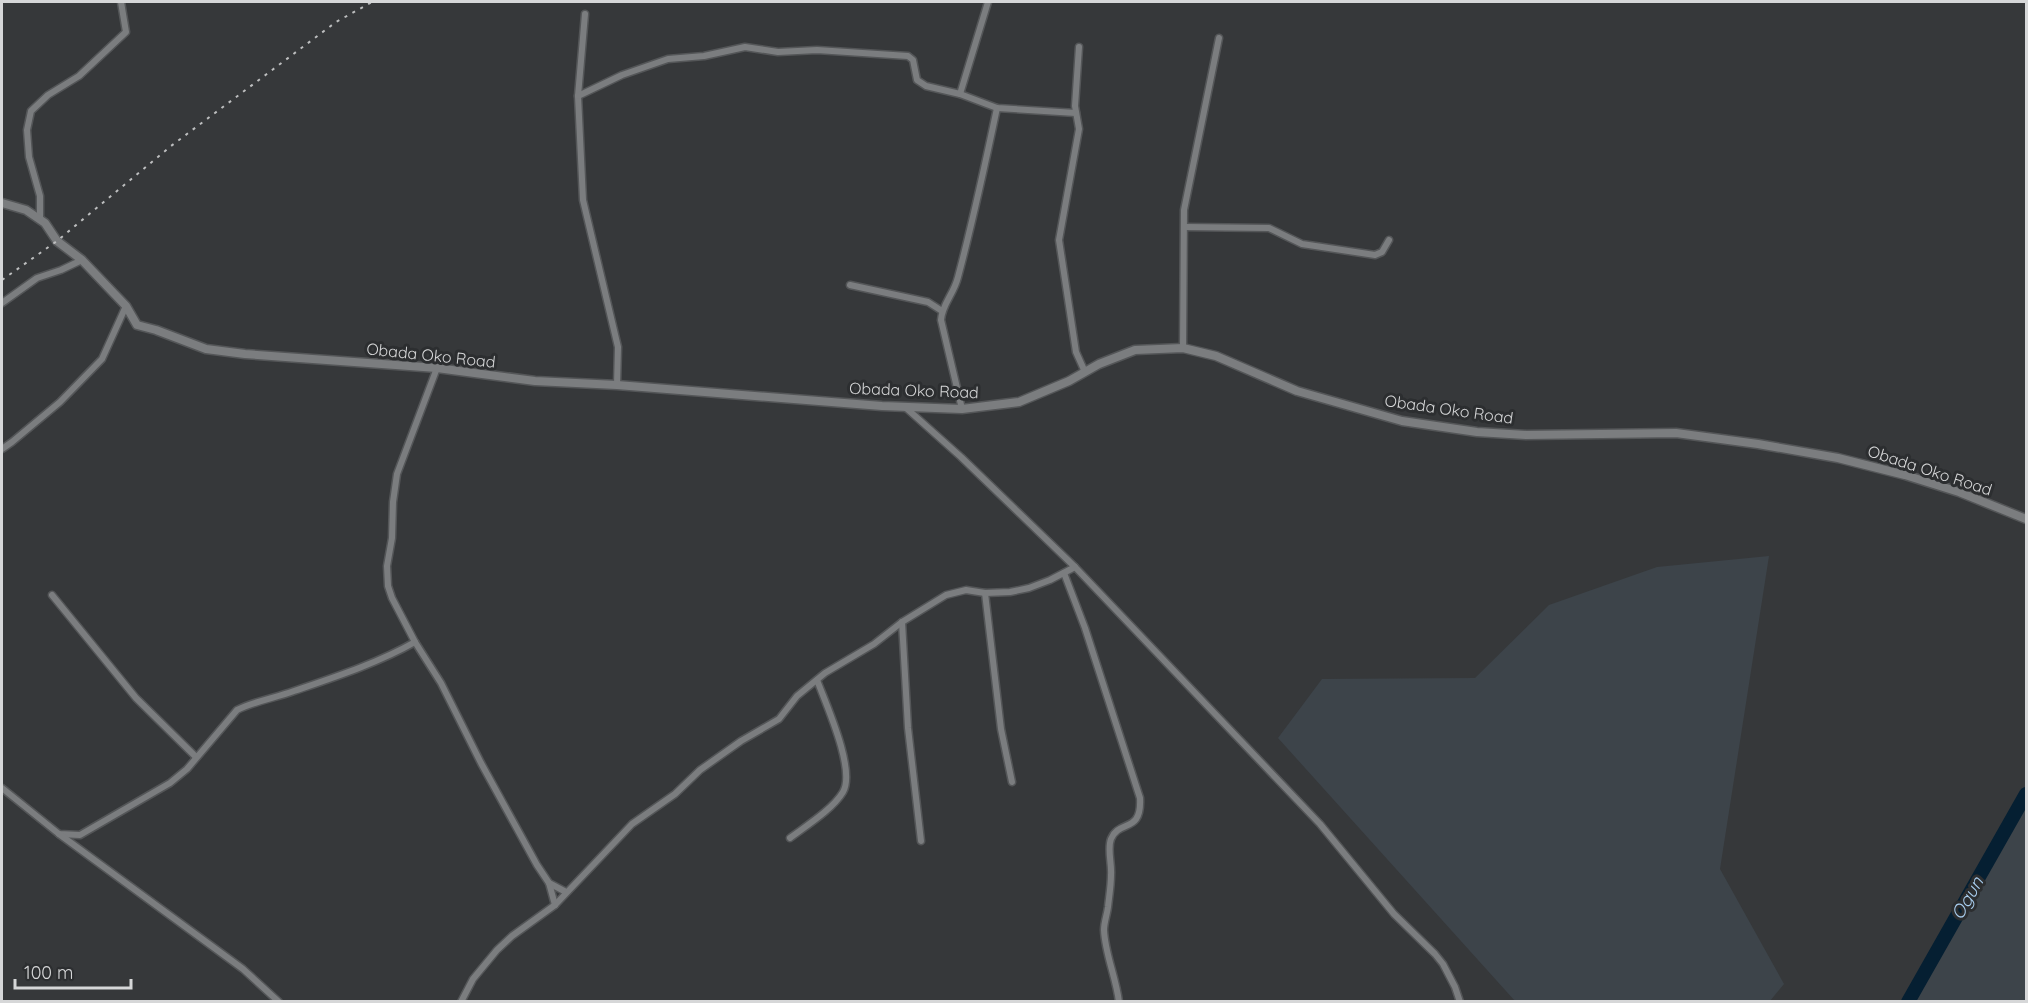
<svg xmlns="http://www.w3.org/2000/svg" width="2028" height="1003" font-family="Quicksand,sans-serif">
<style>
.built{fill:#3d444a}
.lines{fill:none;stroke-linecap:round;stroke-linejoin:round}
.river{stroke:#051f32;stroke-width:14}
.street-casing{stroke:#545658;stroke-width:9}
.secondary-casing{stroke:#545658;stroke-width:11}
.street{stroke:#7b7d7f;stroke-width:6}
.secondary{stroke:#7b7d7f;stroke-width:8}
.rail{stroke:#bdbebf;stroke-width:2;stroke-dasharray:3 6;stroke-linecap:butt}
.labels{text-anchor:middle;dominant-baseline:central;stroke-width:6;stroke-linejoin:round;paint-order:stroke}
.street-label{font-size:16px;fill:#d6d7d8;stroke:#2c2e30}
.water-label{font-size:18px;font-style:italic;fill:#a9ceef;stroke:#2c2e30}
</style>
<rect width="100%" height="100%" fill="#36383a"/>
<g class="built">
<path d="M 1769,556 L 1720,869 L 1784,984 L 1770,1001 L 1515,1001 L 1278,738 L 1322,679 L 1475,678 L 1549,605 L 1657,567 Z"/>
<path d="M 2026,794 L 2026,1001 L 1908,1001 Z"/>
</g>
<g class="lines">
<path class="river" d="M 1908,1002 L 2026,794"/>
<g class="street-casing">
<g id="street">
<path d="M 585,14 L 578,96 L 583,200 L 618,347 L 617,385"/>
<path d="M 1079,47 L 1075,106 L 1079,129 L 1059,240 L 1076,352 L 1085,372"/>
<path d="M 960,94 L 988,2"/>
<path d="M 578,96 L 622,75 L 668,59 L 704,56 L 745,47 L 778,52 L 817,50 L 908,56 L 913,60 L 917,80 L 926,86 L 960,94 L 997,108 L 1076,113"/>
<path d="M 40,219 L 40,196 L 29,157 L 27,130 L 31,111 L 48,95 L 79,76 L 126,32 L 121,2"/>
<path d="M 1185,227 L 1269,228 L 1302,244 L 1375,255 L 1382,252 L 1389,240"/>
<path d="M 850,285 L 928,302 L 942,311"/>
<path d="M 2,303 L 37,278 L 61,270 L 82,260"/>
<path d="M 1183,348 L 1184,210 L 1219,38"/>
<path d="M 437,368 L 397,474 L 393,502 L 392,538 L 387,566 L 388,586 L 392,598 L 415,642 L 441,683 L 481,763 L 537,865 L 549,883 L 566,892"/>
<path d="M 905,407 L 961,457 L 1075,567 L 1320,824 L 1394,914 L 1435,954 L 1443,964 L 1455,987 L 1460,1002"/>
<path d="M 962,409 L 941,320 C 942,304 954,294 958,277 C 973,221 985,165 997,108"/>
<path d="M 2,449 L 12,442 L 60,402 L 102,359 L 126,306"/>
<path d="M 1064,573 L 1085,628 L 1140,798 C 1142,834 1119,819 1111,839 C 1107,849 1112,864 1111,875 C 1111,886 1109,897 1108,907 C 1107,915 1104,922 1104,930 C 1105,954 1116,977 1119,1002"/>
<path d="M 985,593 L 1001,729 L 1012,782"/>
<path d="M 52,595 L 136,698 L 196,757"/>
<path d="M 902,622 L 908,728 L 921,841"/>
<path d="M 2,788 L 59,834 L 80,835 L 170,783 L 187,769 L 237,710 C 255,701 275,698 294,691 C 335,677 378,663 415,642"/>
<path d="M 59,834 L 243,969 L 279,1002"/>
<path d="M 790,838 C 806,826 833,809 843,792 C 856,770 826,704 817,680"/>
<path d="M 549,883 L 555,905"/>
<path d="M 461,1002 L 473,979 L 497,950 L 512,936 L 555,905 L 632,824 L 675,794 L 700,770 L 741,741 L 779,719 L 797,696 L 825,673 L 874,644 L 902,622 L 946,595 L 966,590 L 985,593 L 1010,592 L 1029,588 L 1050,580 L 1075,567"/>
</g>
</g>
<g class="secondary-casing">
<path id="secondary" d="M 2,203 L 26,210 L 45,223 L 57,241 L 82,260 L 126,306 L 137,325 L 156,330 L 206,349 L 245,354 L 437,368 L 535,381 L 617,385 L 882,406 L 962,409 L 1019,402 L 1069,381 L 1099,364 L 1135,350 L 1183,348 L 1216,356 L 1297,391 L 1402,421 L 1477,432 L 1526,435 L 1676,433 L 1758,444 L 1838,458 L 1905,475 L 1959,492 L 2026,519"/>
</g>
<use href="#street" class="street"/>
<use href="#secondary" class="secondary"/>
<path class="rail" d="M 2,280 L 57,241 L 171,146 L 336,22 L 372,2"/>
</g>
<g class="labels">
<g class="street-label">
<text transform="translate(431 355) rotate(6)">Obada Oko Road</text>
<text transform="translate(914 390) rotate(2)">Obada Oko Road</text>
<text transform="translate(1449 409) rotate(8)">Obada Oko Road</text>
<text transform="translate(1930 470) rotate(18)">Obada Oko Road</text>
</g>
<g class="water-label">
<text transform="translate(1967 898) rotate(-60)">Ogun</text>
</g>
</g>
<rect width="2028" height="1003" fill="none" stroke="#d6d7d8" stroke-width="6"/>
<path d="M15 979v9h116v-9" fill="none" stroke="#d6d7d8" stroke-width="3"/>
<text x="24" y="979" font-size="18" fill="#d6d7d8" stroke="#2c2e30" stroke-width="4.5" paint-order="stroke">100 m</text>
</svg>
